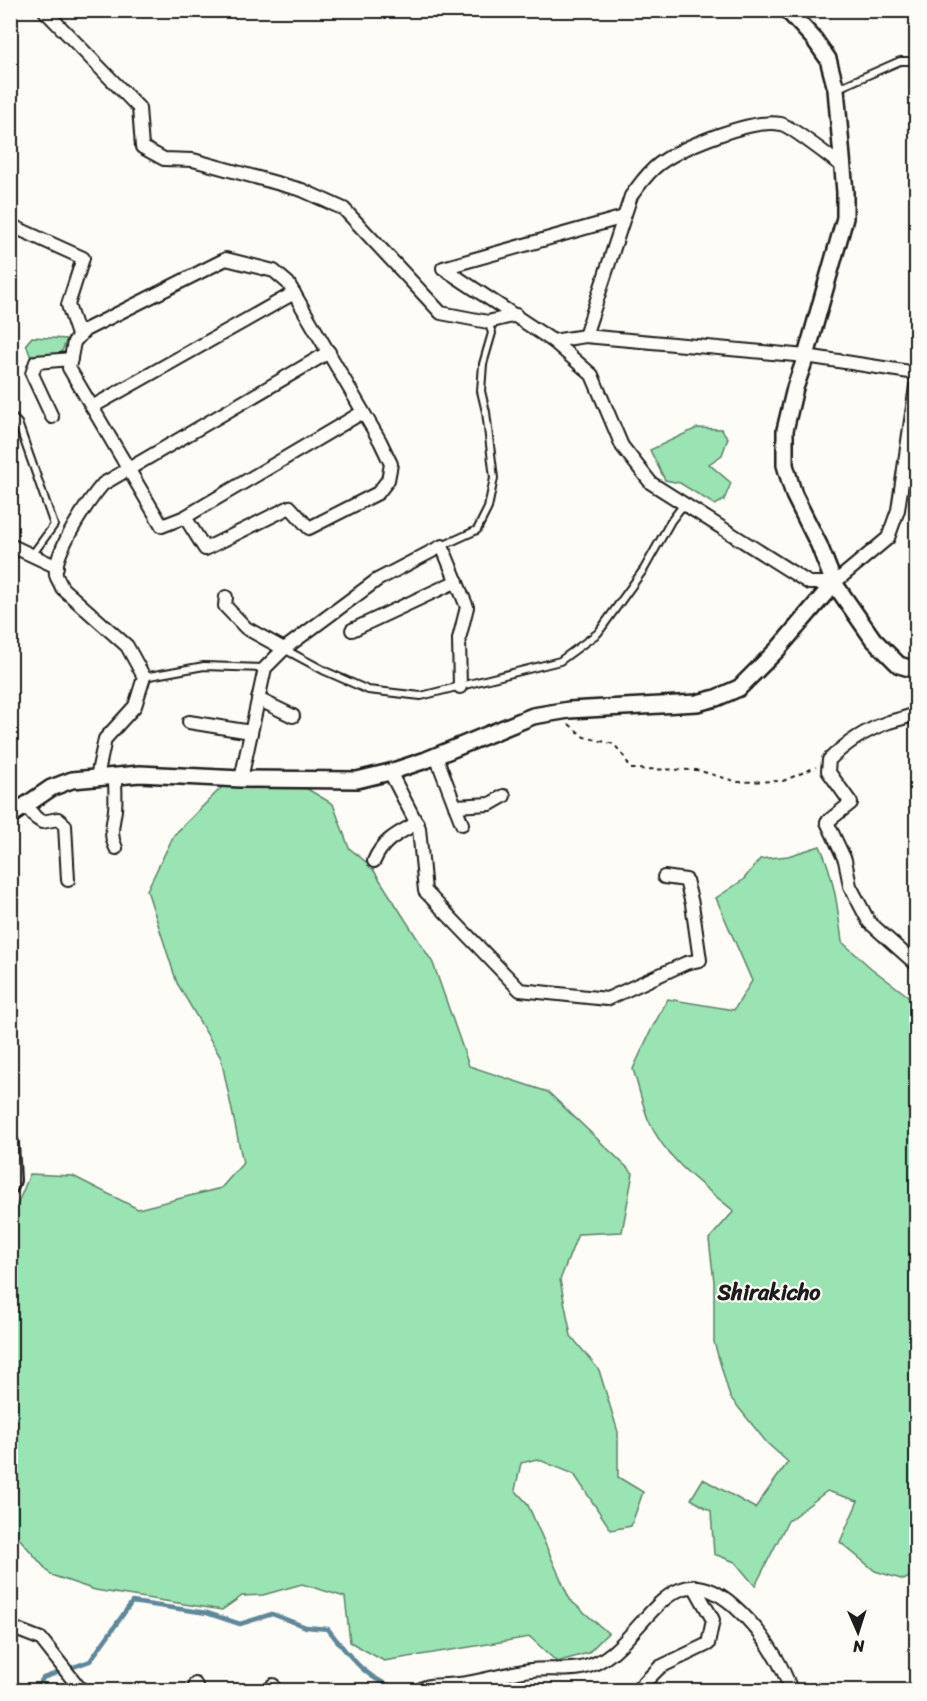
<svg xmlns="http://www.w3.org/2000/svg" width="927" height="1701" font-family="Sriracha,sans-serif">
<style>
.green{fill:#9ae3b2;stroke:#5b8067;stroke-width:1.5}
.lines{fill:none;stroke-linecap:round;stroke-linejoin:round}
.stream{stroke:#5e8799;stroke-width:4.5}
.service-casing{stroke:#1c1c1c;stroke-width:10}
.minor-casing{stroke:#1c1c1c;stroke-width:16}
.tertiary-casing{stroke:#1c1c1c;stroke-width:20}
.path{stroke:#1c1c1c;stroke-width:2;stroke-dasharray:4.5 4.5;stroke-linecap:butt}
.service{stroke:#fdfcf7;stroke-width:6}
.minor{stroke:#fdfcf7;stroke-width:12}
.tertiary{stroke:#fdfcf7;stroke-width:15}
.labels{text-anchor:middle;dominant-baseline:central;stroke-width:4.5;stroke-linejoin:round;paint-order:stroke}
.quarter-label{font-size:22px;font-weight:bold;fill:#1c1c1c;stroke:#fdfcf7}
</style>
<rect width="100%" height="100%" fill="#fdfcf7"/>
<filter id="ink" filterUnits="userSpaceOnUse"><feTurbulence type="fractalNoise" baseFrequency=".0167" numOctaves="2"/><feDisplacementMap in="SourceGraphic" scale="12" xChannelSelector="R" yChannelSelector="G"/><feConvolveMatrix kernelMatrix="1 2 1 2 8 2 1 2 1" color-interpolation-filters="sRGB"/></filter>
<g filter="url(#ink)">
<g class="green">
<path d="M 32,337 L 67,339 L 59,358 L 32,361 L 26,344 Z"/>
<path d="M 697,428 L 721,429 L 728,438 L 722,455 L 709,464 L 731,483 L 724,500 L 715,505 L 680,483 L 665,480 L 650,450 Z"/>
<path d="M 223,786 L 304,787 L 333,804 L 349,848 L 371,866 L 433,963 L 469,1066 L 548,1092 L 633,1173 L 622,1232 L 578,1234 L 560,1280 L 571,1336 L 599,1370 L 618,1432 L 618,1477 L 643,1492 L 631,1526 L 611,1530 L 574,1474 L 537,1459 L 521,1463 L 515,1490 L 527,1503 L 570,1600 L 608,1633 L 588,1653 L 557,1662 L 530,1637 L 384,1661 L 350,1642 L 345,1597 L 302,1584 L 263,1595 L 242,1596 L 222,1610 L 95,1590 L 51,1575 L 11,1529 L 10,1222 L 30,1174 L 73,1176 L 138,1209 L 221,1188 L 243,1163 L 221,1058 L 177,983 L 147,890 L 174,835 Z"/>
<path d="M 820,846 C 834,876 838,909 842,942 L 871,968 L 916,1002 L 916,1573 L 904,1580 L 875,1571 L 840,1542 L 858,1501 L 827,1491 L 788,1521 L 755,1586 L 735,1562 L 714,1554 L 711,1511 L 691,1499 L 703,1479 L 755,1508 L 788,1462 L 767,1443 L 730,1397 L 714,1342 L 714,1282 L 709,1239 L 734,1211 C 702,1185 664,1158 648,1119 C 642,1103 638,1085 633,1069 L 652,1028 L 668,999 L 734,1010 L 752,981 L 716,898 L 743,880 L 760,859 L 788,856 Z"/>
</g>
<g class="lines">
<path class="stream" d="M 36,1690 L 43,1678 L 90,1661 L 132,1602 L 207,1613 L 240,1624 L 272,1614 L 306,1627 L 328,1629 C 349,1656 370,1685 406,1690"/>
<g class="service-casing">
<g id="service">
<path d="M 836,89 L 900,61 L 916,61"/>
<path d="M 10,415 L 18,423 L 54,525 L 32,555"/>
<path d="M 442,546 L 477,530 L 488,508 L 494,478 L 486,412 L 481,391 L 483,364 L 492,333 L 488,322"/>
<path d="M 284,649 L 325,671 L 368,690 L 421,696 L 560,661 L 598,633 L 644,569 L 671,521 L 684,504"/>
<path d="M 144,677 L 204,666 L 264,668"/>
</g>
</g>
<g class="minor-casing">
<g id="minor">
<path d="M 44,10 L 139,108 L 142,147 L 164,159 L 193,160 L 302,190 L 344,209 L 441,313 L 488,322 L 516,315"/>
<path d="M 624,217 L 443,268 L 553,341 L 592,375 L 622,446 L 651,483 L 809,583 L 834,583 L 888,538 L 898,510 L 916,386"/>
<path d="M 10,225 L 83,258 L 68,305 L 78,335"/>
<path d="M 585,336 L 631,196 C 640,184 647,173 659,164 C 682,147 752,118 781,124 C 791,126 831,158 842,166"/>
<path d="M 553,341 L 585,336 L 806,356 L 916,373"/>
<path d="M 92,407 L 294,293"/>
<path d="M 52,417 L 32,374 L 36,362 L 71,359"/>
<path d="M 185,517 L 205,549 L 290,507 L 309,528 L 378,493 L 388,480 L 391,464 L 380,441 L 288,283 L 274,271 L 226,259 L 85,330 L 74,342 L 69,368 L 162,526 L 185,517 L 363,412"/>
<path d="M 10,545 L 57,567"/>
<path d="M 226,597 L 225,606 L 246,628 L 284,649"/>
<path d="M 352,630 L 457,581"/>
<path d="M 258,699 L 293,716"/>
<path d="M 916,713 C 907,718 899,719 889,722 C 866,730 846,743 829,760 L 828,771 L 851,803 L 827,822 L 845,860 L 850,886 L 869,922 L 916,964"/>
<path d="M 189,722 L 251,732"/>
<path d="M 436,756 L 462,824"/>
<path d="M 390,772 L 419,828 L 425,891 L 520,990 L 607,999 L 686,963 L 700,960 L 692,904 L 686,880 L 664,877"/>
<path d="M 115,776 C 115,787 116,799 115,810 C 113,825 109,834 116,848"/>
<path d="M 97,777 L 105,739 L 135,706 L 144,677 L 127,646 L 62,588 C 61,584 57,579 56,575 C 53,553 89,500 103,484 L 329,352"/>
<path d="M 241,779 L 265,668 L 284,649 L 377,580 L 442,546 L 467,607 L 459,639 L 460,687"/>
<path d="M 25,805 L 36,818 L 42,822 L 58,819 L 65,825 L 68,880"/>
<path d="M 455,806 L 490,804 L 504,796"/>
<path d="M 374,861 C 383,840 397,834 417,823"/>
<path d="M 10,1627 L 41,1639 L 81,1690"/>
<path d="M 195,1684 L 198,1690"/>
<path d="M 273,1690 L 273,1685"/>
<path d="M 420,1690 C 430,1683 446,1686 459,1684 C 483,1681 507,1673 531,1670 C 548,1668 564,1671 581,1668 C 642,1658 662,1543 733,1605 C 759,1628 779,1657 791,1690"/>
<path d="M 637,1690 L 660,1667 L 708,1644 L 713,1620 L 694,1586"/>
</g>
</g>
<g class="tertiary-casing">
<g id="tertiary">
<path d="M 787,10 L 814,39 L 828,59 L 836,89 L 845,192 L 845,218 L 806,356 L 795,388 L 785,430 L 785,465 L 794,495 L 819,545 L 834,583 L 873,639 L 899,665 L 916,670"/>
<path d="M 10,816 L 51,788 L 72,780 L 140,774 L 241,779 L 357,780 L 390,772 L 426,760 L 533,716 L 569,710 L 697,703 L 716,698 L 739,688 L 778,649 L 834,583"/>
<path d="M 10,1143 L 12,1180 L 10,1186"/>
</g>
</g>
<path class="path" d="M 569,724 L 584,737 L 614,744 L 625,758 L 631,769 L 697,770 L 738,782 L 783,781 L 816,767"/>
<use href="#service" class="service"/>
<use href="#minor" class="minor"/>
<use href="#tertiary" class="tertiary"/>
</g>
</g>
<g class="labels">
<g class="quarter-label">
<text x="769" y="1292">Shirakicho</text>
</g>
</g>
<rect width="927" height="1701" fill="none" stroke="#fdfcf7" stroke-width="36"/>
<rect x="18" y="18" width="891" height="1665" fill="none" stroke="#1c1c1c" stroke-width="2" filter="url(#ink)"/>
<g transform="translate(858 1632) rotate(177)" stroke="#fdfcf7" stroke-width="4.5" paint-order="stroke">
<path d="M0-4.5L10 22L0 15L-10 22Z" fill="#1c1c1c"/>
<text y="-9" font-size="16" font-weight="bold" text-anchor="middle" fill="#1c1c1c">N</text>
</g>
</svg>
